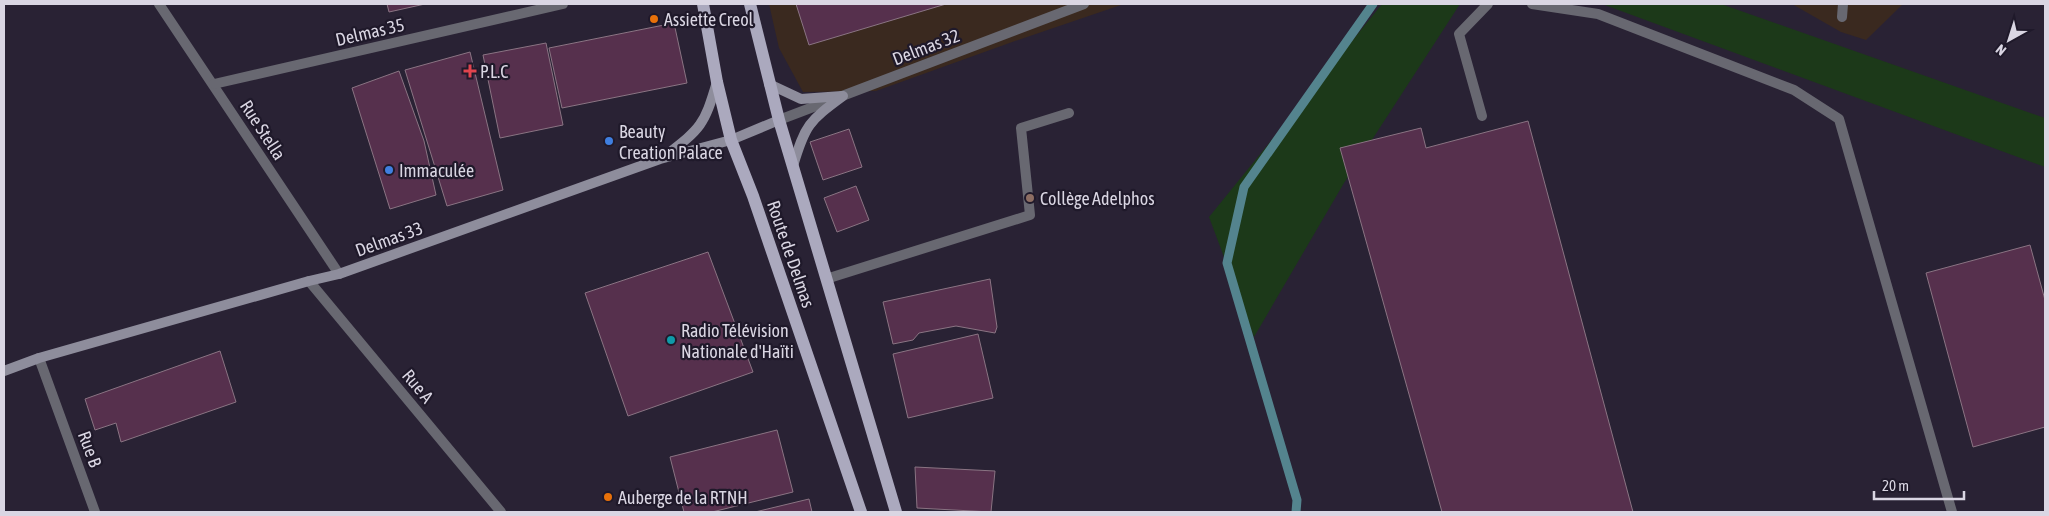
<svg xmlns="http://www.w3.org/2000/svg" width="2049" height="516" font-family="'Asap Condensed',sans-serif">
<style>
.commercial{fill:#3a291f}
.green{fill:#1c3919}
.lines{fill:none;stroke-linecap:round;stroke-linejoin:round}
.stream{stroke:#54848e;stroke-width:9}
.building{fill:#56304d;stroke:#8a7483}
.service{stroke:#686871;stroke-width:10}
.minor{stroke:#686871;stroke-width:10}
.tertiary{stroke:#686871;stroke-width:10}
.secondary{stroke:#8e8d9c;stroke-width:10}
.primary{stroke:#aba9be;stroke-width:12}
.food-dot{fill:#e8710a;stroke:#1f192a;stroke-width:2}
.health-dot{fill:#e0444e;stroke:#1f192a;stroke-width:2}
.shop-dot{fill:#3f7fe0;stroke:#1f192a;stroke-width:2}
.education-dot{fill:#8d6e63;stroke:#1f192a;stroke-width:2}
.culture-dot{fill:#0f9aa8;stroke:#1f192a;stroke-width:2}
.labels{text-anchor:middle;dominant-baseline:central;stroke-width:4.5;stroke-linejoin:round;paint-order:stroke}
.poi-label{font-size:18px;fill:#dad6e3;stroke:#1f192a;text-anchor:start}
.street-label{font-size:18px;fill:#dad6e3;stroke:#1f192a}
</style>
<rect width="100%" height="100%" fill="#292234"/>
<g class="commercial">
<path d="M 769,4 L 1124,4 L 1015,41 L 876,91 L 803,92 L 779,48 Z"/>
<path d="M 1792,4 L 1903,4 L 1866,40 L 1841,32 Z"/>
</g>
<g class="green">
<path d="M 1382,4 L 1460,4 L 1344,183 L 1254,337 L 1209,217 Z"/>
<path d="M 1602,4 L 1721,4 L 2045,118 L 2045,167 Z"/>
</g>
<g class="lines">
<path class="stream" d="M 1296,512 L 1297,500 L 1227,263 L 1244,187 L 1373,4"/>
</g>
<g class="building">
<path d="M 387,4 L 425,4 L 389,12 Z"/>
<path d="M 796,4 L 946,4 L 809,45 Z"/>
<path d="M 674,23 L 687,83 L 562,108 L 549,48 Z"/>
<path d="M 546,43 L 563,125 L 500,138 L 483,55 Z"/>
<path d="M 470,52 L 503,190 L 447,206 L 405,70 Z"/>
<path d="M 399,71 L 424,141 L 436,195 L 390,209 L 352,88 Z"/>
<path d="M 1528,121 L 1633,512 L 1442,512 L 1340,148 L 1421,128 L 1426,148 Z"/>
<path d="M 849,129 L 862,167 L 823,180 L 810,142 Z"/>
<path d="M 856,186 L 869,220 L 837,232 L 824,198 Z"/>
<path d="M 2030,245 L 2045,300 L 2045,427 L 1973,447 L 1926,273 Z"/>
<path d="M 708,252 L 753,372 L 628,416 L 585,293 Z"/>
<path d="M 990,279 L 997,327 L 995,333 L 956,326 L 919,333 L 913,340 L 893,344 L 883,302 Z"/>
<path d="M 978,334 L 993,398 L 908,418 L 893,354 Z"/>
<path d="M 220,351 L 236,402 L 121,442 L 116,423 L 95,430 L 85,399 Z"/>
<path d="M 777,430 L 793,492 L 712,512 L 684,512 L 670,457 Z"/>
<path d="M 915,467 L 995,471 L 991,512 L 917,508 Z"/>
<path d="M 809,499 L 812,512 L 755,512 Z"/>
</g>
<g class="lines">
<g class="service">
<path d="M 1532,4 L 1598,14 L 1794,90 L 1839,119 L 1952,512"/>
<path d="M 1842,17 L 1843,4"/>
<path d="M 1482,116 L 1459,34 L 1488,4"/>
<path d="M 826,279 L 1030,215 L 1021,128 L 1069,113"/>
</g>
<g class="minor">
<path d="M 159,4 L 339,274"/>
<path d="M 214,84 L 563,4"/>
<path d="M 309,281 L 501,512"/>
<path d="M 39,358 L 95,512"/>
</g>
<path class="tertiary" d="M 779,120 L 1084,4"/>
<g class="secondary">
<path d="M 769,84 L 801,99 L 842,96"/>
<path d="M 665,156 C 701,128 704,126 717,82"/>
<path d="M 793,166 C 805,125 809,121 843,96"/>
<path d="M 4,371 L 39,358 L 309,281 L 339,274 L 660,159 L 731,140 L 779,120"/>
</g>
<g class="primary">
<path d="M 703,4 L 717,82 L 731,140 L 753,196 L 861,512"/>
<path d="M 750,4 L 779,120 L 896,512"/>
</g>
</g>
<g class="food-dot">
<circle cx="654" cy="19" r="5"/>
<circle cx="608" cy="497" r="5"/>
</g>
<path class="health-dot" d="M467.5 63.5h5v5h5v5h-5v5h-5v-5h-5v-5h5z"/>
<g class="shop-dot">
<circle cx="609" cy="141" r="5"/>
<circle cx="389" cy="170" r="5"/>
</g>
<circle class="education-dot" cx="1030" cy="198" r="5"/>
<circle class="culture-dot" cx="671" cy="340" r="5"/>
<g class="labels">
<g class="poi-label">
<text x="664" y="19">Assiette Creol</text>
<text x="480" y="71">P.L.C</text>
<text x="619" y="131">Beauty<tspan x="619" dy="21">Creation Palace</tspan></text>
<text x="399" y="170">Immaculée</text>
<text x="1040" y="198">Collège Adelphos</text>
<text x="681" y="330">Radio Télévision<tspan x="681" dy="21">Nationale d'Haïti</tspan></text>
<text x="618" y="497">Auberge de la RTNH</text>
</g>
<g class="street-label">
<text transform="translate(370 32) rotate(-13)">Delmas 35</text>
<text transform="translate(926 47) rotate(-21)">Delmas 32</text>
<text transform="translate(263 130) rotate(57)">Rue Stella</text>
<text transform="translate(389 239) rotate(-20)">Delmas 33</text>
<text transform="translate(791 254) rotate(71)">Route de Delmas</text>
<text transform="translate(418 386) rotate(50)">Rue A</text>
<text transform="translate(90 449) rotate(70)">Rue B</text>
</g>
</g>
<rect width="2049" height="516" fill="none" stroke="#dad6e3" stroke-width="10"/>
<g transform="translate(2009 40) rotate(219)" stroke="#1f192a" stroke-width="4" paint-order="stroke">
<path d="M0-4L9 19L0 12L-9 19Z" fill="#dad6e3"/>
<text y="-8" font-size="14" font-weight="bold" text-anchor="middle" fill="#dad6e3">N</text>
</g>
<path d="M1874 491v8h90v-8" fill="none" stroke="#dad6e3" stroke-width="2.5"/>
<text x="1882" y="491" font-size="15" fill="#dad6e3" stroke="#1f192a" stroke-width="4" paint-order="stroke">20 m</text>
</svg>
